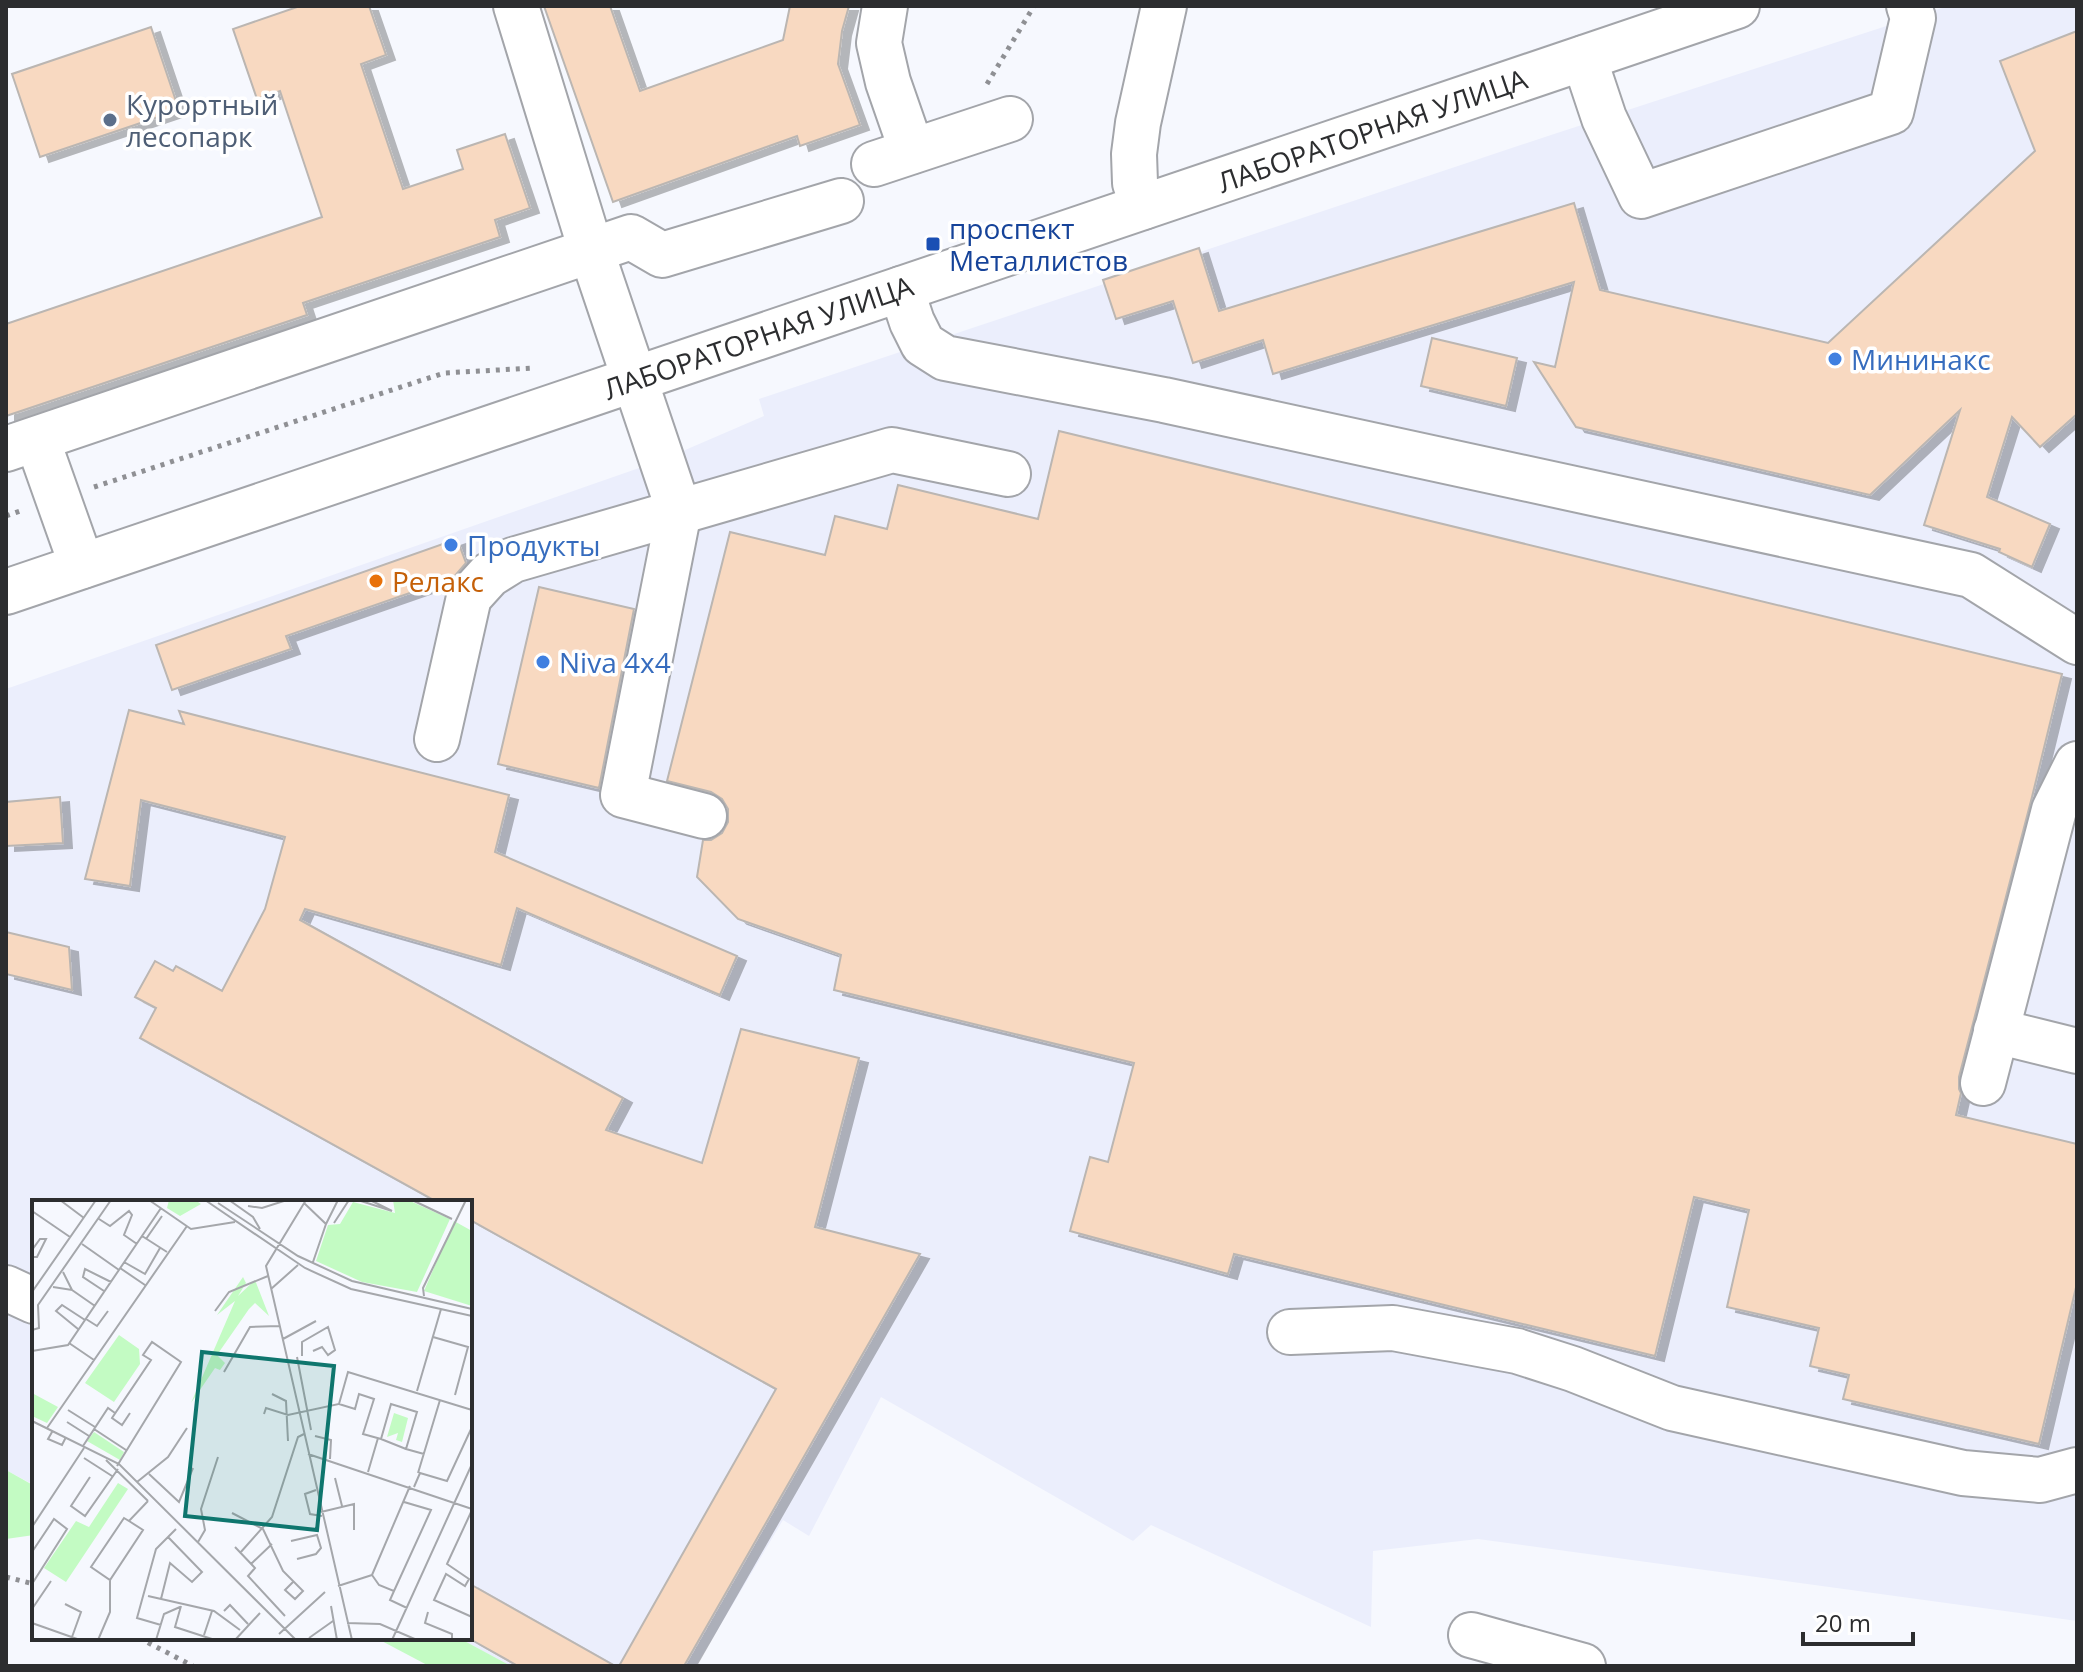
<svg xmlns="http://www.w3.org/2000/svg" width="2083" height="1672" font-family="'Open Sans',sans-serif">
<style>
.built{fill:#ebeefc}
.green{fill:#c3fbc3}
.building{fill:#f8d9c1;stroke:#bbb6b2;stroke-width:2;filter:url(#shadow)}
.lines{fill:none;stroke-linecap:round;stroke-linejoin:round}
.minor-casing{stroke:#a3a5aa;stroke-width:48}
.path{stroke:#8f9094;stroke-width:5;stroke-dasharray:4 6;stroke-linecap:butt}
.minor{stroke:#fff;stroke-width:44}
.service-dot{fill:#5c6f8a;stroke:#fff;stroke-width:3}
.transit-dot{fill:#1a4fb4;stroke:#fff;stroke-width:3}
.shop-dot{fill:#3f7fe0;stroke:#fff;stroke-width:3}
.food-dot{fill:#e8710a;stroke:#fff;stroke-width:3}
.labels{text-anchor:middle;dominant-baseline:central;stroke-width:7;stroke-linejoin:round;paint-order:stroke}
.service-label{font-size:28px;fill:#4e5e75;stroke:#fff;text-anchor:start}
.street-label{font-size:28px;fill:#2c2d2f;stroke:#fff}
.transit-label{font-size:28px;fill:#164399;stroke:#fff;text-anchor:start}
.shop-label{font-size:28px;fill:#366cbe;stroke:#fff;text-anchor:start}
.food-label{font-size:28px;fill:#c56008;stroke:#fff;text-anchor:start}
.inset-road{fill:none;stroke:#a5a7ab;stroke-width:2}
.view{fill:#0f766e;fill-opacity:0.15;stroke:#0f766e;stroke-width:4}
.inset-edge{fill:none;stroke:#2c2d2f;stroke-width:4}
</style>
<defs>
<filter id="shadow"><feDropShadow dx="9" dy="5" stdDeviation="0" flood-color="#0004"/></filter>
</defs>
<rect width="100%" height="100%" fill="#f6f8fe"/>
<path class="built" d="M 1948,6 L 2077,6 L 2077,1621 L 1478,1539 L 1373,1551 L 1371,1627 L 1151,1525 L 1133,1541 L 881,1397 L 809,1536 L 783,1520 L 696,1666 L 511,1666 L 459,1638 L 470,1638 L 470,1202 L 34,1202 L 34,1480 L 32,1484 L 6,1470 L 6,689 L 662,460 L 764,416 L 759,399 L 1551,135 Z"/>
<g class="green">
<path d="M 6,1470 L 31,1484 L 34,1480 L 34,1535 L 6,1539 Z"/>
<path d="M 376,1638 L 459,1638 L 511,1666 L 429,1666 Z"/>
</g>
<g class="building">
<path d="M 300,6 L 369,6 L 386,55 L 361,64 L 403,189 L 463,169 L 457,150 L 505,134 L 530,208 L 495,220 L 500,237 L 303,303 L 307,315 L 6,416 L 6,324 L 322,217 L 280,91 L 257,99 L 233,29 Z"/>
<path d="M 544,6 L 610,6 L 640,91 L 783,40 L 790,6 L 849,6 L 842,31 L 838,64 L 860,125 L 800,146 L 797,136 L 613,202 Z"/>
<path d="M 151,27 L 179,110 L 40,157 L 12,74 Z"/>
<path d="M 2077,31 L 2077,414 L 2040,447 L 2012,417 L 1987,497 L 2050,524 L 2032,567 L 1999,552 L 2000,549 L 1924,525 L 1960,410 L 1870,495 L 1576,427 L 1534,362 L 1555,367 L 1574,282 L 1273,374 L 1263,340 L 1193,363 L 1173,301 L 1116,319 L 1103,280 L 1199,248 L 1219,311 L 1574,203 L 1600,290 L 1828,343 L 2035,151 L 2000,61 Z"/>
<path d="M 1432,338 L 1517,358 L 1506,406 L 1421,386 Z"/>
<path d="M 1059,431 L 2062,674 L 2032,797 L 1959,1077 L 1959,1089 L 1961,1093 L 1956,1115 L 2077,1144 L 2077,1283 L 2039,1444 L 1843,1399 L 1849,1375 L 1810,1366 L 1819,1328 L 1727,1307 L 1749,1210 L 1694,1197 L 1655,1356 L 1234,1254 L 1228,1274 L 1070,1231 L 1090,1157 L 1108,1162 L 1134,1063 L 834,990 L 841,955 L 738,919 L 697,877 L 703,840 L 711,840 L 722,833 L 728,822 L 728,809 L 722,799 L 711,792 L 667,781 L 730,532 L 825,555 L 835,516 L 887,529 L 898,485 L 1038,519 Z"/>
<path d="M 457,539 L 466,563 L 453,578 L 286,636 L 291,649 L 172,690 L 156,645 Z"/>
<path d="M 539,587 L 634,609 L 599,788 L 498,764 Z"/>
<path d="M 129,710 L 184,724 L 179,711 L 509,795 L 495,852 L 737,956 L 720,995 L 517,908 L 501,965 L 305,909 L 300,920 L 623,1098 L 606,1130 L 702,1163 L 741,1029 L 859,1058 L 815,1227 L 920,1254 L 684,1666 L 619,1666 L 776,1389 L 470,1220 L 470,1202 L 437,1202 L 140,1038 L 156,1008 L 135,997 L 155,961 L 173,971 L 176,966 L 222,991 L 265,909 L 285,837 L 141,800 L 130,886 L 85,879 Z"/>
<path d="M 60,797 L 63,843 L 6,846 L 6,802 Z"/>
<path d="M 6,932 L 69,947 L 72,990 L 6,974 Z"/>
<path d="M 470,1584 L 615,1666 L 518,1666 L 470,1639 Z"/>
</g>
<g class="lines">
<g class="minor-casing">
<g id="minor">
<path d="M 516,6 L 591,250 L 679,511 L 623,795 L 704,816"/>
<path d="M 885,6 L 879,43 L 888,82 L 912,151"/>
<path d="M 1584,58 L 1604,118 L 1641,196 L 1891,112 L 1913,18 L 1909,6"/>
<path d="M 874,164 L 1010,119"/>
<path d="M 1143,207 L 1135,183 L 1134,154 L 1138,123 L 1164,6"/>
<path d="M 901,289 L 912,322 L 923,344 L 945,358 L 1164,400 L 1971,575 L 2077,642"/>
<path d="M 37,439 L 82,566"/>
<path d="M 6,449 L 631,237 L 662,255 L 841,201"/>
<path d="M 6,592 L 1737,6"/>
<path d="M 437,739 L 469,597 L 489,575 L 513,560 L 892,450 L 1008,474"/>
<path d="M 1996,1031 L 2077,1051"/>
<path d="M 1983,1083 L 2054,810 L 2077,764"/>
<path d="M 6,1288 L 34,1301"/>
<path d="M 1290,1332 L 1393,1328 L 1517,1351 L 1573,1369 L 1672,1408 L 1963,1473 L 2040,1480 L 2077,1470"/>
<path d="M 1471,1635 L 1583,1666"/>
</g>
</g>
<g class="path">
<path d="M 987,84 L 1034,6"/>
<path d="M 94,487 L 444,373 L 534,368"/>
<path d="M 6,516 L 20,511"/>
<path d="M 6,1577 L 34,1584"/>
<path d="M 139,1638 L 193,1666"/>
</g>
<use href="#minor" class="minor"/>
</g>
<circle class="service-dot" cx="110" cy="120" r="8"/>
<rect class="transit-dot" x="925" y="236" width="16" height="16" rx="4"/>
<g class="shop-dot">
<circle cx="1835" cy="359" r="8"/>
<circle cx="451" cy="545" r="8"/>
<circle cx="543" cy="662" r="8"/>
</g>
<circle class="food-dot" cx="376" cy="581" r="8"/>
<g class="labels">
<g class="service-label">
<text x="126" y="104">Курортный<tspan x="126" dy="32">лесопарк</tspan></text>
</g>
<g class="street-label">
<text transform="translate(1372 130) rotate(-19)">ЛАБОРАТОРНАЯ УЛИЦА</text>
<text transform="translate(758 337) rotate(-19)">ЛАБОРАТОРНАЯ УЛИЦА</text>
</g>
<g class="transit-label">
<text x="949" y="228">проспект<tspan x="949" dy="32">Металлистов</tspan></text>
</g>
<g class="shop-label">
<text x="1851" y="359">Мининакс</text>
<text x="467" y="545">Продукты</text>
<text x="559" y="662">Niva 4x4</text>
</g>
<g class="food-label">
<text x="392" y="581">Релакс</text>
</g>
</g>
<g transform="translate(32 1200)">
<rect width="440" height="440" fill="#f6f8fe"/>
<path d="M 137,0 L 163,0 L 169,4 L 148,16 L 135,8 ZM 361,0 L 376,0 L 418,19 L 385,92 L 330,82 L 284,61 L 296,25 L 308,24 L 321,2 L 363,13 ZM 422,21 L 440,31 L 440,106 L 392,91 ZM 211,77 L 214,83 L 206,96 L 223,80 L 237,116 L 223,103 L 217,109 L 185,155 L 193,163 L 188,170 L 183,168 L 159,203 L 203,101 L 185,115 ZM 87,135 L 107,149 L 108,164 L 82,202 L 53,183 ZM 0,193 L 26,207 L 15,223 L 0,216 ZM 362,213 L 376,218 L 370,242 L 364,240 L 366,233 L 355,237 ZM 62,232 L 92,252 L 88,260 L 55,241 ZM 86,283 L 96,289 L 34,382 L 12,368 L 44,321 L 57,327 Z" fill="#c3fbc3"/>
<path class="inset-road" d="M 28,0 L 52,18M 117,0 L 159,29 L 203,22M 173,0 L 273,68 L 319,89 L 440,116M 197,0 L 221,17 L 228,29M 274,0 L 234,66 L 320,440M 326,0 L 360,11 L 338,0M 380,0 L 420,19M 186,3 L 266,56 L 320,81 L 440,109M 272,3 L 294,24 L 306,0M 216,6 L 230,8 L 255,0M 0,11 L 38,37M 67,19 L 78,26 L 97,11 L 100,15 L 92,35 L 105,44M 302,23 L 317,0M 110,36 L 135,52M 114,39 L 130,16M 50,44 L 87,70M 0,50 L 8,39 L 14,39 L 5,57 L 0,57M 92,62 L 113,74 L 128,48M 281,62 L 294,24M 88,68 L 113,85M 21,87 L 40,90 L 31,72M 239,89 L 266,65M 40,90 L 63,106M 72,91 L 51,77 L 53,69 L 79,82M 0,92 L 64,0M 392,96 L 391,88 L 434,0M 183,111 L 197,92 L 236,76M 54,119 L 65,126 L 76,111M 46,129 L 24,111 L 30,105 L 53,120M 0,130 L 7,128 L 6,105 L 79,0M 401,137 L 436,147 L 423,195M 251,139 L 284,121M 37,143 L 62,160M 0,151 L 36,145 L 129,8M 270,156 L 270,142 L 296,127 L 303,150 L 296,155 L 290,147 L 281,151M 265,157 L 279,230M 192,172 L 218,127 L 247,126M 385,191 L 409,109M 240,194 L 254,201 L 256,241M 307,204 L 323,209 L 327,194 L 342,199 L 331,234 L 349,239 L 359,204 L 385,212 L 374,249 L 392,254M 36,210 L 63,227M 232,214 L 234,208 L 256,215 L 307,204 L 316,172 L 440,210M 0,221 L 87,264 L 264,440M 35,222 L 57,236M 15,228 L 155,26M 62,229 L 94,250M 20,232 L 16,239 L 30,245 L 34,237M 283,236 L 299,240 L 298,259M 349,239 L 374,249M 51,246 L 76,208 L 83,213M 276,254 L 440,309M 52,258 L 80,276M 74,260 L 116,301M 85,266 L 149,162 L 120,142 L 111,155 L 119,160 L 80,218 L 90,225 L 98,213M 336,272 L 346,238M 386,273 L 408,200M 117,274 L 147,302 L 161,268M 58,277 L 39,306 L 53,316 L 86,269M 303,278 L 310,306M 105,282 L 136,257 L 155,228M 382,287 L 388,273 L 415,281 L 440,227M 284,290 L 273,294 L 278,314 L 290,316M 440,310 L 415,364 L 437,379 L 433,386 L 414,374 L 402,400 L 440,417M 289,312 L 322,304 L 322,330M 200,313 L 231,329 L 251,371 L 271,391 L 263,399 L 253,390 L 262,381M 97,321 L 111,330 L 78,380 L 59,367 L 92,318 L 97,321 L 116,301M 0,327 L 52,248M 259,341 L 285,335 L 289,348 L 284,354 L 265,359M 166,342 L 173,330 L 169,309 L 186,257M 203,347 L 223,368 L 216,376 L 253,416M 0,352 L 22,319 L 35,329 L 0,384M 208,353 L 240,317 L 266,237 L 272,234M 219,364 L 240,344M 306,386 L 340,375M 362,391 L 399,310 L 372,302M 116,396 L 182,411 L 208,430M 129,399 L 138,363 L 160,382 L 170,372 L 136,337M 33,404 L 49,412 L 40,437M 149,406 L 143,427 L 183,440M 299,406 L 305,440M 375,408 L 358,400 L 362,391 L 347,385 L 340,375 L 378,286M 0,409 L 19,381M 192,411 L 198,405 L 216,424M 396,412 L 393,423 L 420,434 L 420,440M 0,423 L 48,440M 315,423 L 348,424 L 385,440M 129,425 L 105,418 L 124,349 L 144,329M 247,434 L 293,392M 172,435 L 180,411M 277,438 L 301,421M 66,440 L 78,412 L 78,380M 124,440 L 132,414 L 148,407M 203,440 L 228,413M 360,440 L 440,264"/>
<path class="view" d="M 170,152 L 302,166 L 285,330 L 153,316 Z"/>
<rect width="440" height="440" class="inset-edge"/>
</g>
<rect width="2083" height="1672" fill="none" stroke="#2c2d2f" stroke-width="16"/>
<path d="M1803 1632v12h110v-12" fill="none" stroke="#2c2d2f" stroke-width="4"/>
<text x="1815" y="1632" font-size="24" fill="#2c2d2f" stroke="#ffffff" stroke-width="6" paint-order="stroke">20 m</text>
</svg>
